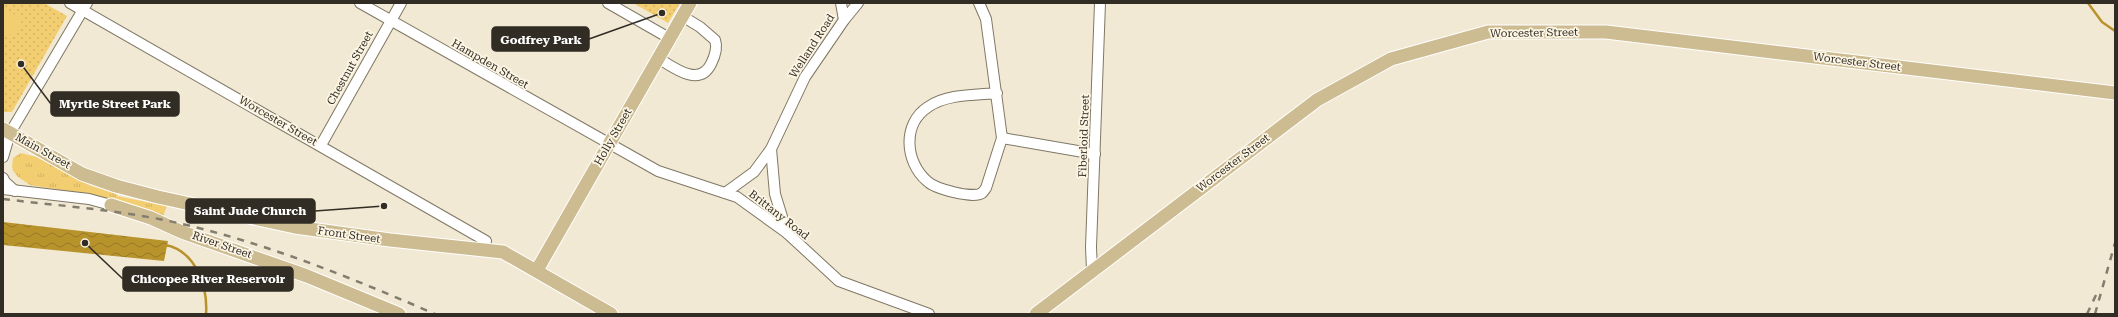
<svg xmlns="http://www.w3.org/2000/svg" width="2118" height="317" font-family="'Roboto Serif',serif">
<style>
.grass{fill:url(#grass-tufts)}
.park{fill:url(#park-dots)}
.pitch{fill:#f3ce71}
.water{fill:url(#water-waves)}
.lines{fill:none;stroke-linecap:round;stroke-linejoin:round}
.stream{stroke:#b8932b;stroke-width:2.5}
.minor-casing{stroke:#7f7764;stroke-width:12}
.major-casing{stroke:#fff;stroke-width:15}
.minor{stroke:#fff;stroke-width:10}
.major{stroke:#cdbc91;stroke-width:13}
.rail{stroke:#837d6f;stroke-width:2.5;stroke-dasharray:7 7;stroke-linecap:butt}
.labels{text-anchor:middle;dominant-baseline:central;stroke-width:3.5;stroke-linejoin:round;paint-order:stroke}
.street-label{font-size:11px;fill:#312d25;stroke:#fef6e5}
.leader{fill:none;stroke:#312d25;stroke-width:1.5}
.callout-dot{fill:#312d25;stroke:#fef6e5;stroke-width:1.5}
.callout{fill:#312d25;stroke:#312d25;stroke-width:1.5}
.callout-label{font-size:12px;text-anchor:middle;font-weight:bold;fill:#fff}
</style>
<defs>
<pattern id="grass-tufts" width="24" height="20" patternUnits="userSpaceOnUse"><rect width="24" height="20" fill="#f3ce71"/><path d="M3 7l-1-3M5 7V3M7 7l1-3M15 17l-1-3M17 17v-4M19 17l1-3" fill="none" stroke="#d1b162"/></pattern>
<pattern id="park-dots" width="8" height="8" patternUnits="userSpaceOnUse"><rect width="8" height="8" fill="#f3ce71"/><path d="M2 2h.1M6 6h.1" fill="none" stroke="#d1b162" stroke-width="1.8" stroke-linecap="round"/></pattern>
<pattern id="water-waves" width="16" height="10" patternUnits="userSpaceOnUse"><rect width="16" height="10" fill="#b8932b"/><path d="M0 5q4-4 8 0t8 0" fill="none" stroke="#967825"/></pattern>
</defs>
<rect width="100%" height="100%" fill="#f2e9d4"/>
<path class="grass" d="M 21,153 L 37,157 L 89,185 L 116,194 L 117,196 L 167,206 L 162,219 L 79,193 L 30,185 L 18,177 L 13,171 L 12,167 L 13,158 Z"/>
<g class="park">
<path d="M 3,3 L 44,3 L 67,16 L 12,112 L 3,112 Z"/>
<path d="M 633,3 L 680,3 L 668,23 Z"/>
</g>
<path class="pitch" d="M 3,7 L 23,20 L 12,36 L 3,30 Z"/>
<path class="water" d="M 3,222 L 168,241 L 164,261 L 3,245 Z"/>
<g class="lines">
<g class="stream">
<path d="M 2088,3 L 2102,22 L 2115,31"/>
<path d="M 165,245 C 195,250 208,286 206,314"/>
</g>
<g class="minor-casing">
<g id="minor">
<path d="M 70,3 L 486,241"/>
<path d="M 360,3 L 658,171 L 737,197 L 787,233 L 839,281 L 929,314"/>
<path d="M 608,3 L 669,38"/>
<path d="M 841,3 L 844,20"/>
<path d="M 979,3 L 986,19 L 1002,138 L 986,188 C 985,189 984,191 982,193 C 973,199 935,189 927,181 C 905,162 902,124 928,107 C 946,94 975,95 997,93"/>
<path d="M 658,58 C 673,67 699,88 711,64 C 715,56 718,48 715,40 L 700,27 L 682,16"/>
<path d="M 1002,138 L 1095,154"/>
<path d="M 321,145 L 401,3"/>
<path d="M 3,157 L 10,133 L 87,3"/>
<path d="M 3,178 L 5,182 L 15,191"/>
<path d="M 3,189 L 89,199 L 111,205"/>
<path d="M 725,193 L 754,172 L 771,149"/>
<path d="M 787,233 L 775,194 L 771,149 L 805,77 L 844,20 L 858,3"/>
<path d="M 1092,270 L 1091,247 L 1100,3"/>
</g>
</g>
<g class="major-casing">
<g id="major">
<path d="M 3,129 L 82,174 L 116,186 L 158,197 L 295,227 L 390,240 L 503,252 L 611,314"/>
<path d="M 111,205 L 151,218 L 182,232 L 307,276 L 399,314"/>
<path d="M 537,270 L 690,3"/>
<path d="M 1036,314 L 1317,100 L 1391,59 L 1488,32 L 1606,32 L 2115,93"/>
</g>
</g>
<use href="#minor" class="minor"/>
<use href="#major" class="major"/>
<g class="rail">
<path d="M 3,199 C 61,206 121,210 178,223 C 266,243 352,278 435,314"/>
<path d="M 2087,314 L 2096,295"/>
<path d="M 2095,314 L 2115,243"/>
</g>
</g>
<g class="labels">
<g class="street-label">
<text transform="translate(1534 33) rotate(-1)">Worcester Street</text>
<text transform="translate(812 46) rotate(-57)">Welland Road</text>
<text transform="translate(1857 62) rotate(7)">Worcester Street</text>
<text transform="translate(490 64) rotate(30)">Hampden Street</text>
<text transform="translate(350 68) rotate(-61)">Chestnut Street</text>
<text transform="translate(278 121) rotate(30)">Worcester Street</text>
<text transform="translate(1084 136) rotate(-88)">Fiberloid Street</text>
<text transform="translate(613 137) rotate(-60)">Holly Street</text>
<text transform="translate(43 151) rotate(29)">Main Street</text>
<text transform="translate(1233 163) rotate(-37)">Worcester Street</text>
<text transform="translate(779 215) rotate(38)">Brittany Road</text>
<text transform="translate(349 235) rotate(8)">Front Street</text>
<text transform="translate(222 245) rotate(19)">River Street</text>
</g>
</g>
<path class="leader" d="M662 13L589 39M21 64L51 104M384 206L315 211M85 243L123 279"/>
<g class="callout-dot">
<circle cx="662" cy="13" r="4"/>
<circle cx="21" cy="64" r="4"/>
<circle cx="384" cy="206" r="4"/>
<circle cx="85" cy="243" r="4"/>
</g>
<g class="callout">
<rect x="492" y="27" width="97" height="24" rx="4"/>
<rect x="51" y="92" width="128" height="24" rx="4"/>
<rect x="186" y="199" width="129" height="24" rx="4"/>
<rect x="123" y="267" width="170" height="24" rx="4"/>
</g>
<g class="callout-label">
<text x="541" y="44">Godfrey Park</text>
<text x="115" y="108">Myrtle Street Park</text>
<text x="250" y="215">Saint Jude Church</text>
<text x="208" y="283">Chicopee River Reservoir</text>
</g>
<rect width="2118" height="317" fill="none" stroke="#312d25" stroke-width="8"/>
</svg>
